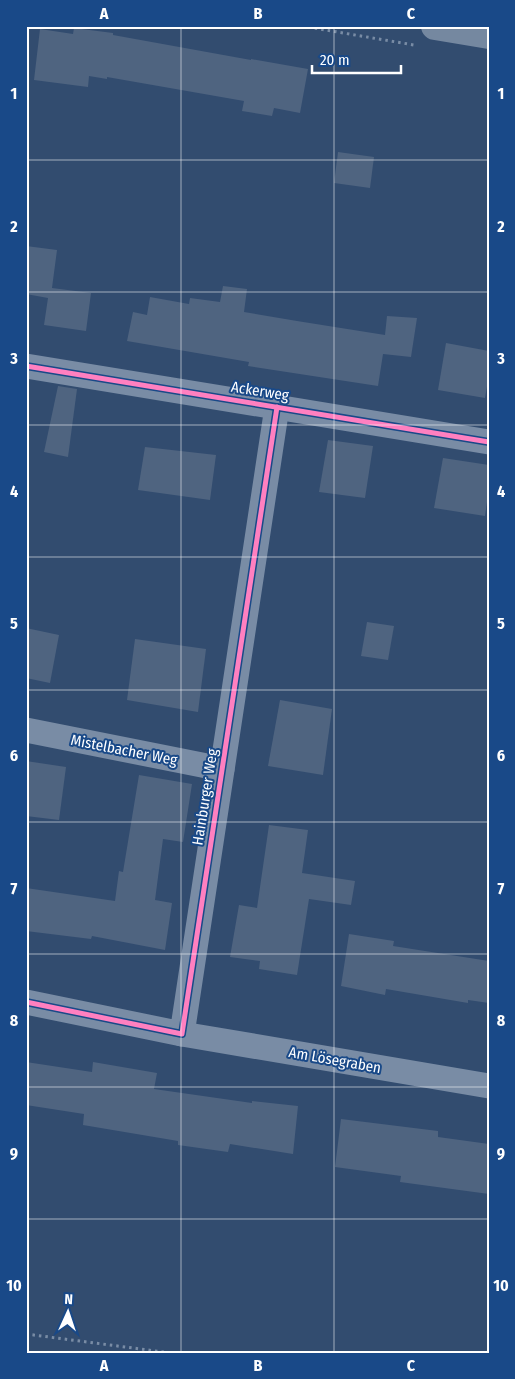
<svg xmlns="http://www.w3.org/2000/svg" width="515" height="1379" font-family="'Fira Sans Condensed',sans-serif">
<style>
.building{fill:#4f6480}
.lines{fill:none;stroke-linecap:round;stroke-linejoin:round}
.path{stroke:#798ca5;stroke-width:3;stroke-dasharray:2.5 4;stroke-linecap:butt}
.street{stroke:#798ca5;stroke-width:25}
.secondary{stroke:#7588a0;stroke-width:28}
.cycleway-casing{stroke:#194988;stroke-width:8}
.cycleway{stroke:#ff80c0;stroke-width:5}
.grid{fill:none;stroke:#fff;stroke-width:1;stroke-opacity:0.55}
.labels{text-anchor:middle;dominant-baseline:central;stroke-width:4;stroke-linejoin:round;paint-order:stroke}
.street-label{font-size:15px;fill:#fff;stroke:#194988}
.neatline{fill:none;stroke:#fff;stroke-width:2}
.grid-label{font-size:16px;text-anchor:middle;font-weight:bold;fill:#fff}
</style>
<rect width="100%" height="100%" fill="#324c6f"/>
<g class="building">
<path d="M 74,28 L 113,33 L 113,35 L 251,60 L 251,59 L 308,69 L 300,113 L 274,108 L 272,116 L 242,111 L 244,101 L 107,77 L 107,79 L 89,76 L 88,87 L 34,80 L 40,29 L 73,34 Z"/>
<path d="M 338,152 L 374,157 L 370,188 L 334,183 Z"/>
<path d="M 26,246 L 57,250 L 52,288 L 91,293 L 86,331 L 44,325 L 48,298 L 26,294 Z"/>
<path d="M 223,286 L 247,289 L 244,312 L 297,321 L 385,335 L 387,316 L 417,318 L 411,357 L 383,354 L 378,386 L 248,366 L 249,362 L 127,341 L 133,312 L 147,315 L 150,297 L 189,304 L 190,298 L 220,302 Z"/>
<path d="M 446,343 L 489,351 L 489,375 L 485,398 L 438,390 Z"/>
<path d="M 58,386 L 77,389 L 68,457 L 44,452 Z"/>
<path d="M 328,440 L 373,446 L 365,498 L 319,492 Z"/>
<path d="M 145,447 L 216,455 L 210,500 L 138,490 Z"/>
<path d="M 443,458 L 489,465 L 489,488 L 485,516 L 434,508 Z"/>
<path d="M 367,622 L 394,626 L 388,660 L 361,656 Z"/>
<path d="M 26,628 L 59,635 L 50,683 L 26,678 Z"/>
<path d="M 135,639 L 206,649 L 198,712 L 127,700 Z"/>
<path d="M 280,700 L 332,709 L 323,775 L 268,766 Z"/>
<path d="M 26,761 L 66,767 L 59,820 L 26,816 Z"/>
<path d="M 139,775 L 192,784 L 183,842 L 163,839 L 155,900 L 172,903 L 165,950 L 92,936 L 91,939 L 26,931 L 26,888 L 115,901 L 119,871 L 123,872 Z"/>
<path d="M 269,825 L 308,830 L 302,873 L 355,881 L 351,905 L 309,899 L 297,975 L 259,969 L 260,961 L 230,957 L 239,905 L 257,908 Z"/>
<path d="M 349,934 L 394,941 L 393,946 L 489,961 L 489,1003 L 468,1000 L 468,1003 L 386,989 L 385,995 L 341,986 Z"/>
<path d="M 26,1062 L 92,1072 L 93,1062 L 157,1073 L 154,1089 L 252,1103 L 252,1101 L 298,1106 L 293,1154 L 230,1144 L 228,1152 L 178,1145 L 178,1141 L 83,1125 L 84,1114 L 26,1105 Z"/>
<path d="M 341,1119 L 438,1131 L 438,1137 L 489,1144 L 489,1194 L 400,1182 L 401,1176 L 335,1167 Z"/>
</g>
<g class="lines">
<g class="path">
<path d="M 302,26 L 414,45"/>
<path d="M 26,1334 L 171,1353"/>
</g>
<g class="street">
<path d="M 26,366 L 489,442"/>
<path d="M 26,730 L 222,769"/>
<path d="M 26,1002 L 182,1034 L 277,407"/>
<path d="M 182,1034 L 489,1086"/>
</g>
<path class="secondary" d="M 435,26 L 489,35"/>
<g class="cycleway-casing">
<g id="cycleway">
<path d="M 26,366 L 489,442"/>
<path d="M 26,1002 L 182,1034 L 277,407"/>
</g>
</g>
<use href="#cycleway" class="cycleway"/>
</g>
<path class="grid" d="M 181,26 L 181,1353M 334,26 L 334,1353M 26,160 L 489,160M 26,292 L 489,292M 26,425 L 489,425M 26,557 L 489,557M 26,690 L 489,690M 26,822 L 489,822M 26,954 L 489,954M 26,1087 L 489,1087M 26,1219 L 489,1219"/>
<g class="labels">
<g class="street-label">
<text transform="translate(260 391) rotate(9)">Ackerweg</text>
<text transform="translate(124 750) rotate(11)">Mistelbacher Weg</text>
<text transform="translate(205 797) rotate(-81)">Hainburger Weg</text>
<text transform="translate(335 1060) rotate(10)">Am Lösegraben</text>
</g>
</g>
<rect width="515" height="1379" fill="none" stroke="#194988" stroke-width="55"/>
<g transform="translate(68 1312) rotate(3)" stroke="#194988" stroke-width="4" paint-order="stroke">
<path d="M0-4L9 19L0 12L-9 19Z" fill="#ffffff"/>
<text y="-8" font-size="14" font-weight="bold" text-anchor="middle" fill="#ffffff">N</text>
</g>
<path d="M312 65v8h89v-8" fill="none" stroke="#ffffff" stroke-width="2.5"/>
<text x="320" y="65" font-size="15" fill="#ffffff" stroke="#194988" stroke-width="4" paint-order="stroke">20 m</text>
<rect x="28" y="28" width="460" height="1324" class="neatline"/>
<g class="grid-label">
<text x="104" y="19">A</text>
<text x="258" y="19">B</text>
<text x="411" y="19">C</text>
<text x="14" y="99">1</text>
<text x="501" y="99">1</text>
<text x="14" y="232">2</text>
<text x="501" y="232">2</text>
<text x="14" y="364">3</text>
<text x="501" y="364">3</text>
<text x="14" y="497">4</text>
<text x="501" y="497">4</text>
<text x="14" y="629">5</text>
<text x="501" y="629">5</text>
<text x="14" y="761">6</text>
<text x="501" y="761">6</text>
<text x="14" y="894">7</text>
<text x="501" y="894">7</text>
<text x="14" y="1026">8</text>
<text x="501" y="1026">8</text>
<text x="14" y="1159">9</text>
<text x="501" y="1159">9</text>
<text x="14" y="1291">10</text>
<text x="501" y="1291">10</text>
<text x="104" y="1371">A</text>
<text x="258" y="1371">B</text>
<text x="411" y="1371">C</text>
</g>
</svg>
